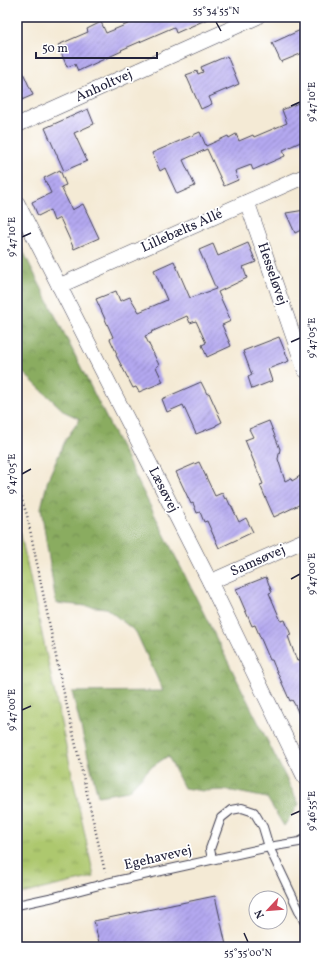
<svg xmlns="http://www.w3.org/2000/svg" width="322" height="964" font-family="Vollkorn,serif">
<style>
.grass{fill:url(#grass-tufts);stroke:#687554}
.forest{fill:url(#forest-crowns);stroke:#56674e}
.building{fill:url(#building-hatch)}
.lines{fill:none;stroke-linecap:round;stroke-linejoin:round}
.service-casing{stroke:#424052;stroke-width:10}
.minor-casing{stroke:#424052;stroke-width:16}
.path{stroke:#424052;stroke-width:2.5;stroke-dasharray:1 3;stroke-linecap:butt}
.service{stroke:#fff;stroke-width:8}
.minor{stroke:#fff;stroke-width:15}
.ticks{fill:none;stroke:#22223b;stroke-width:1.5}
.labels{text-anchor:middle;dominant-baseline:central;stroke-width:3.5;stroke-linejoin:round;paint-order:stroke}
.street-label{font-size:14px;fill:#22223b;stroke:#fff}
.neatline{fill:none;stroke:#22223b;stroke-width:1.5}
.ticks-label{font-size:10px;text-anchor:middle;fill:#22223b}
</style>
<defs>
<pattern id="grass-tufts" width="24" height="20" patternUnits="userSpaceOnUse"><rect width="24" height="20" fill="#adc86e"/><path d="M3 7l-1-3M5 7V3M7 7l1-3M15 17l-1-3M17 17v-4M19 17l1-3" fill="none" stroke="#8ca25c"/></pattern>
<pattern id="forest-crowns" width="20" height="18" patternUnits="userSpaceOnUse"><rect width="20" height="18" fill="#8aac61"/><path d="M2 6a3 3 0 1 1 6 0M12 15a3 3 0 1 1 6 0" fill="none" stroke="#708c51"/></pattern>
<pattern id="building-hatch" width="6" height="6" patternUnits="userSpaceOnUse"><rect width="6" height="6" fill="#b4a8f0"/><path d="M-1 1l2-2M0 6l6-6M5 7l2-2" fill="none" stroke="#9288c4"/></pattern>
</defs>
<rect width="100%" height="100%" fill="#fff"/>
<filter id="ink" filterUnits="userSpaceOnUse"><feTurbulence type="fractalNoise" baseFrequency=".025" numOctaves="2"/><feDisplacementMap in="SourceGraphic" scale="8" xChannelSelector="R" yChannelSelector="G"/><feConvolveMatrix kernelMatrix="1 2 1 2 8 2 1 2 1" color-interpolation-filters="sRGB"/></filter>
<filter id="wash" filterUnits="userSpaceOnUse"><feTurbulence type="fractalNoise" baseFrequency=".012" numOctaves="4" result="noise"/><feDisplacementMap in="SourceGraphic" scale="16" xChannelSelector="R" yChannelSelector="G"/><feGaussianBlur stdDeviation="0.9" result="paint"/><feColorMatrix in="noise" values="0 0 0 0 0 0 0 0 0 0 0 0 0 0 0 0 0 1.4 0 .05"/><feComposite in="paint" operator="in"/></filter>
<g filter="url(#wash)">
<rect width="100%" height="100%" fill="#f4ead5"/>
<path class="grass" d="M 17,530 L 20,531 L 94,877 L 17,895 Z"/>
<path class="forest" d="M 17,239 L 299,804 L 284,826 L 267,798 L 227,790 L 203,791 L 184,788 L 168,756 L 150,768 L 128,791 L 98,796 L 72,692 L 163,691 L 136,632 L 106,608 L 56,603 L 41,508 L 48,479 L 66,439 L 80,419 L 65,412 L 17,367 Z"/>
<g id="blocks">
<g class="building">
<path d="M 128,17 L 212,17 L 176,33 L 174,27 L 121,50 L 122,51 L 78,71 L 75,64 L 67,67 L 58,45 L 88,32 L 87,29 L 101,22 L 106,33 L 130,23 Z"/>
<path d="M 305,28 L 305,52 L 281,62 L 272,43 Z"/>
<path d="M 227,56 L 239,84 L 209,97 L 212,104 L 201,109 L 186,75 L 197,71 L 198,74 L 203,72 L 201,67 Z"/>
<path d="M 17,59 L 33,95 L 17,102 Z"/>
<path d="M 305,100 L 305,140 L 283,150 L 285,156 L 253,170 L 251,165 L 235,171 L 238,180 L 224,186 L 207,149 L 183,160 L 195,186 L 177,194 L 165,168 L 160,171 L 152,153 L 200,132 L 206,146 L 228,136 L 229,138 L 236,134 L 239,141 L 253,135 L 254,137 L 287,123 L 282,110 Z"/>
<path d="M 88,109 L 94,124 L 74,133 L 87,161 L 64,171 L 45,128 Z"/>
<path d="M 60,170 L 66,185 L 61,187 L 72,210 L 83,204 L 99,238 L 74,249 L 60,218 L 54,221 L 50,210 L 38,216 L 32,202 L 51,193 L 44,178 Z"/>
<path d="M 305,210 L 305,228 L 295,233 L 286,213 Z"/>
<path d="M 248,243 L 256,262 L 243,267 L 247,278 L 218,292 L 231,321 L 222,325 L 231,346 L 207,357 L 202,345 L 206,343 L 196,321 L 190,323 L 187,316 L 151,332 L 152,333 L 145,336 L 159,365 L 156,367 L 163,382 L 139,392 L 136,387 L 133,388 L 116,355 L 117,354 L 110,339 L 113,337 L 96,299 L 116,291 L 120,301 L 130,297 L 139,312 L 167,300 L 154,270 L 174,261 L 190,298 L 216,289 L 199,250 L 213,244 L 218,256 Z"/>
<path d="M 279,337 L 289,361 L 268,369 L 272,381 L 252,389 L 248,377 L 252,375 L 243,351 Z"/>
<path d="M 201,382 L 207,394 L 209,393 L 222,422 L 216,425 L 216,426 L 196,434 L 183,405 L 167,412 L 162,399 Z"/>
<path d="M 269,421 L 280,449 L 278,459 L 285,481 L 291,478 L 292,481 L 300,476 L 305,486 L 305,502 L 274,517 L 260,485 L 263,484 L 245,440 L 253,437 L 249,429 Z"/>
<path d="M 199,462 L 215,496 L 222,493 L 225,499 L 227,498 L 230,505 L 231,505 L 239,522 L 246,518 L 253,532 L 219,548 L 207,521 L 204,522 L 200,512 L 197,513 L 193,503 L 191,504 L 176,472 Z"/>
<path d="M 266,577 L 272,592 L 269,593 L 281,621 L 285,620 L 291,635 L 288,636 L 297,661 L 305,658 L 305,729 L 295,705 L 292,700 L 290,701 L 274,665 L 272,660 L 270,660 L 255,625 L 252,626 L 236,589 Z"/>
<path d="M 215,896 L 226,945 L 217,947 L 100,947 L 94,921 Z"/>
</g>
</g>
</g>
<g filter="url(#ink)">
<use href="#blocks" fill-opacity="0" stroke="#424052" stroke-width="1"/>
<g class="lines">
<g class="service-casing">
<g id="service">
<path d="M 212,859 L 210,849 L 221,818 L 231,810 L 242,808 L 254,812 L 263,827 L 269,847 L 305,923"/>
<path d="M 17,905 L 54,897 L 107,883 L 269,847 L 299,842 L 305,839"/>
</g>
</g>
<g class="minor-casing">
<g id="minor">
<path d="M 17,125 L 257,17"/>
<path d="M 247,202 L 305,370"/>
<path d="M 17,203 L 210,582 L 305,778"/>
<path d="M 59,286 L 305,176"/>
<path d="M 210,582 L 305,540"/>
</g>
</g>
<path class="path" d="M 17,486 L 27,515 L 60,676 L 105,872"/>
<use href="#service" class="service"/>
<use href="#minor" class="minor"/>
</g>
</g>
<path class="ticks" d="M 216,22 L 221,31M 291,106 L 300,102M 22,237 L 31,233M 291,342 L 300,338M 22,474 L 31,469M 291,579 L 300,574M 22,710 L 31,706M 291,815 L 300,811M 244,933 L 248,942"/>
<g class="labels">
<g class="street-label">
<text transform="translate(104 86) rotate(-24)">Anholtvej</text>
<text transform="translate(182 231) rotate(-24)">Lillebælts Allé</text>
<text transform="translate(272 274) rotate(71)">Hesseløvej</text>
<text transform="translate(163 490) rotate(63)">Læsøvej</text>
<text transform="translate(258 561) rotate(-24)">Samsøvej</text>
<text transform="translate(158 858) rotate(-13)">Egehavevej</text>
</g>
</g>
<rect width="322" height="964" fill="none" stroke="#fff" stroke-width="44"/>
<g transform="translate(268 910) rotate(244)"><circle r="19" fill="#ffffff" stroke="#a7a7b1"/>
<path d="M0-3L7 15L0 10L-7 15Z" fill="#d1495b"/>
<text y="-6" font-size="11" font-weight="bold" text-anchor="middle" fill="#22223b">N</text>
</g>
<path d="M36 52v6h121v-6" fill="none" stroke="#22223b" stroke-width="2"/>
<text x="42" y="52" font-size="12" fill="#22223b" stroke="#ffffff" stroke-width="3" paint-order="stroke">50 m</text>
<rect x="22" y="22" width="278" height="920" class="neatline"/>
<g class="ticks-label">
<text x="216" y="14">55°34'55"N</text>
<text transform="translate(311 102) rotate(-90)" y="4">9°47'10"E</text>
<text transform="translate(11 237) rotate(-90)" y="4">9°47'10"E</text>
<text transform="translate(311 338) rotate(-90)" y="4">9°47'05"E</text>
<text transform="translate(11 474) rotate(-90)" y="4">9°47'05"E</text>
<text transform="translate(311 574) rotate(-90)" y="4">9°47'00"E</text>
<text transform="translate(11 710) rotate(-90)" y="4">9°47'00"E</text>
<text transform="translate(311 811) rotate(-90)" y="4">9°46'55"E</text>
<text x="248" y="956">55°35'00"N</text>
</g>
</svg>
